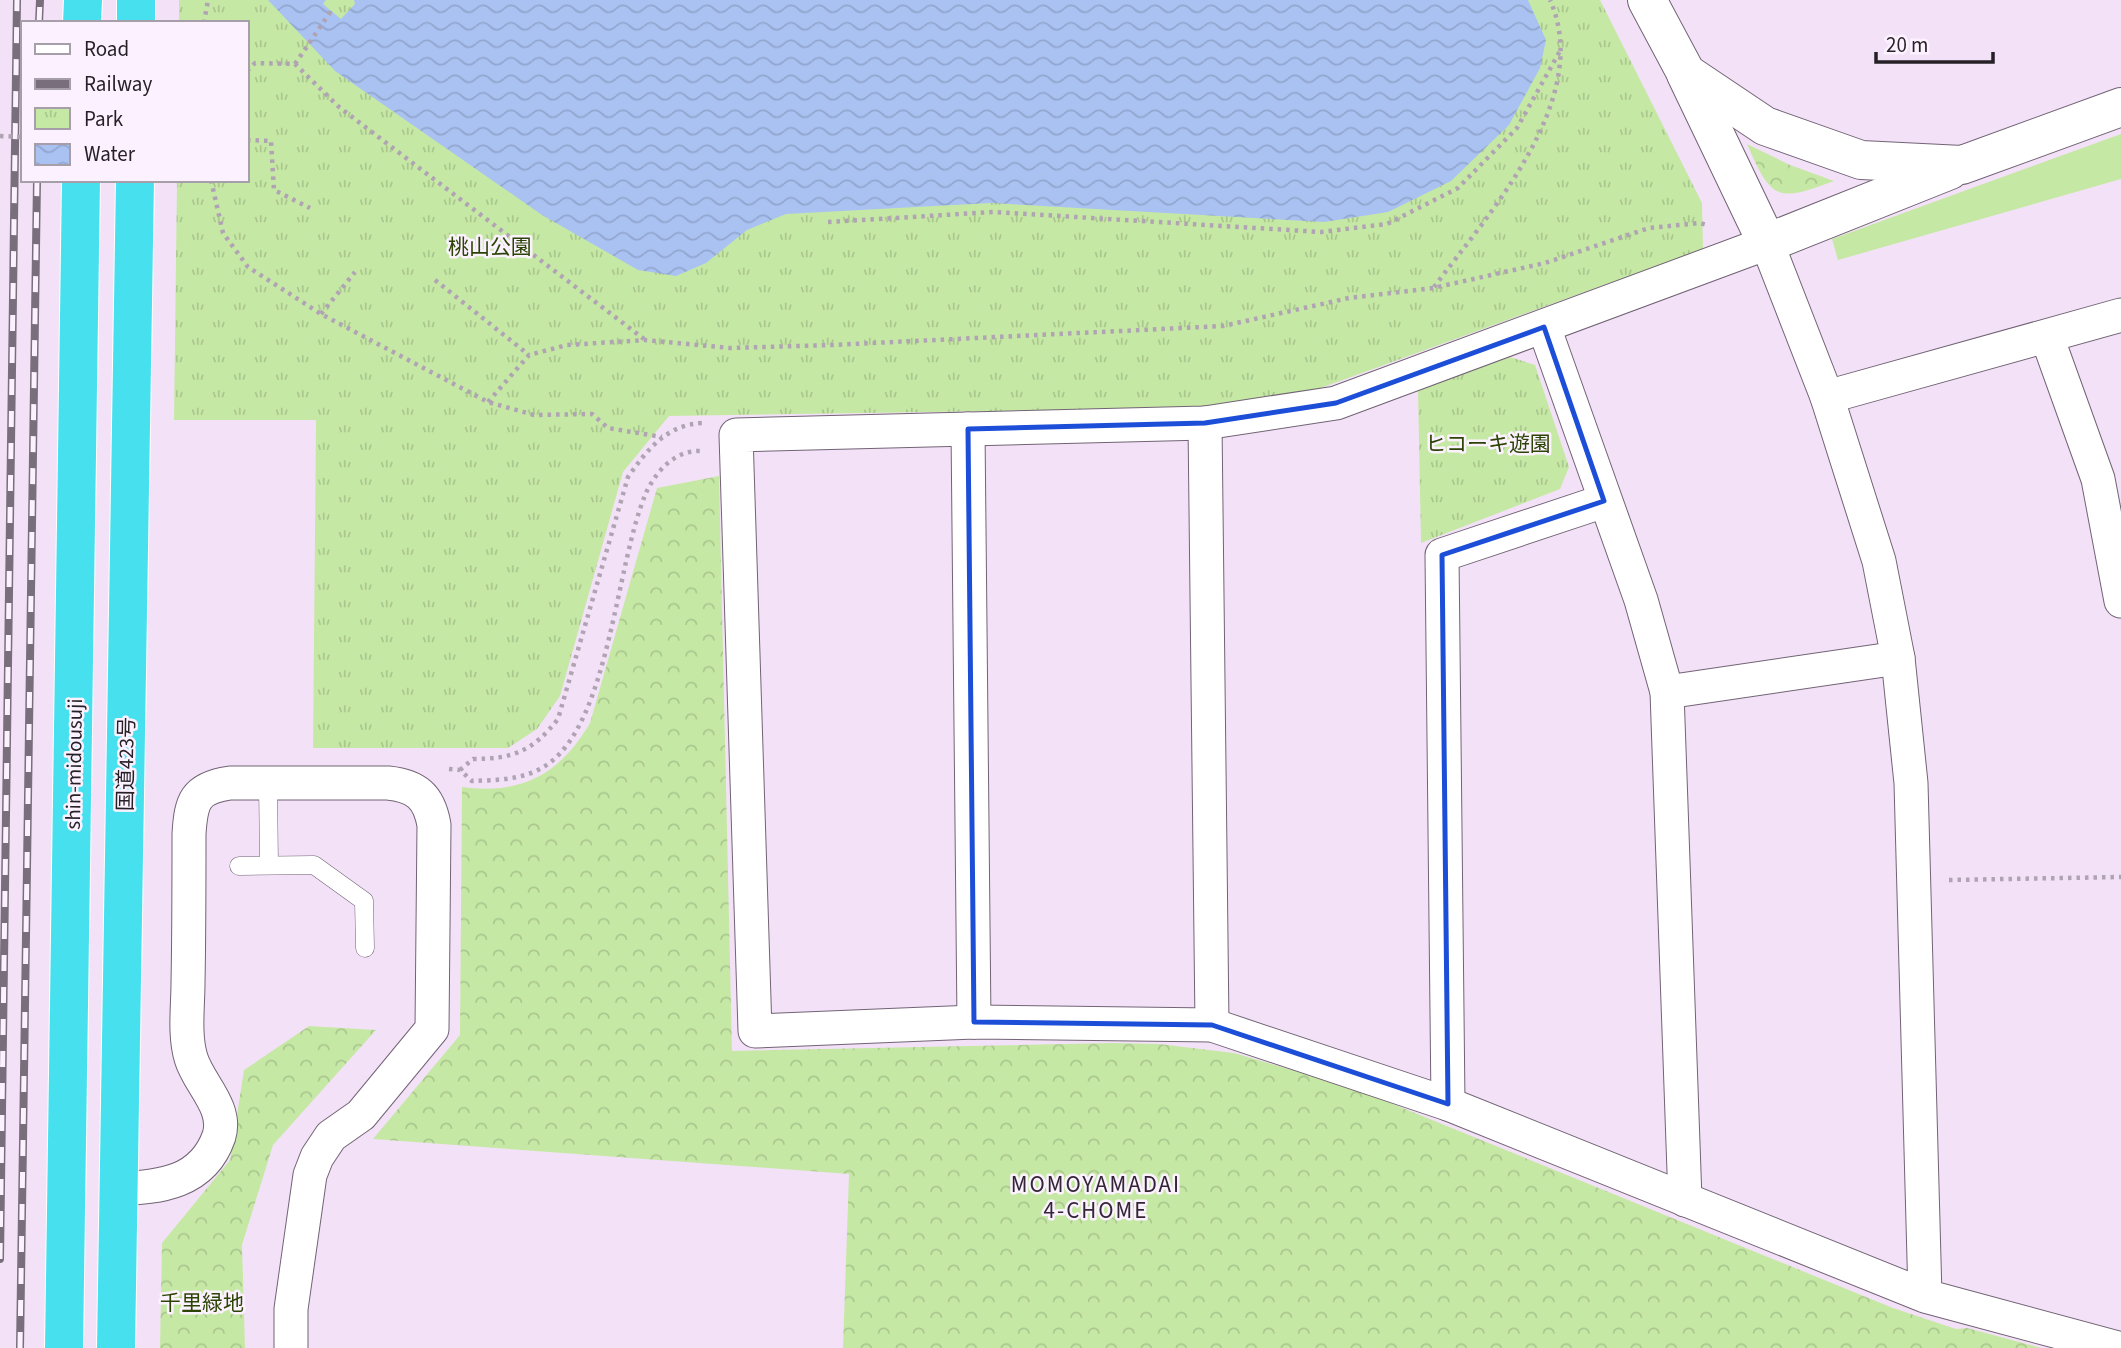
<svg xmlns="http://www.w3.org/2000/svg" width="2121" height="1348" font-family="'Source Sans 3','Noto Sans JP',sans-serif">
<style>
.grass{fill:#c6e8a5}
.forest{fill:url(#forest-crowns)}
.park{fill:url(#park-tufts)}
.water{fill:url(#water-waves)}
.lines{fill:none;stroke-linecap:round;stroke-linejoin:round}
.lane-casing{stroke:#726375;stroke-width:19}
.street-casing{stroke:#726375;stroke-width:35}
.secondary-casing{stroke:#726375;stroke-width:40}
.highway-casing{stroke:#fff;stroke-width:40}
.path{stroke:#b0a3b3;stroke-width:4.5;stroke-dasharray:3.5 5;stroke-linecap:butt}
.lane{stroke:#fff;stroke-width:18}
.street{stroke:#fff;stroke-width:33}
.secondary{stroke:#fff;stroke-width:38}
.highway{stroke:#47e0ef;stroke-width:38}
.rail-casing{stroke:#796f7c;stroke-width:8}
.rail{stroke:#fcf2ff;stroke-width:5;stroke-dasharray:16;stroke-linecap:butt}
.path-bridge{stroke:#b0a3b3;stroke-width:4.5;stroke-dasharray:3.5 5;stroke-linecap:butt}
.marked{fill:none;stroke:#1d4ed8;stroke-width:5;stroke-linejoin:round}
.labels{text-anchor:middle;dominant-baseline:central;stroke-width:5;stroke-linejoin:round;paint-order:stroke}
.park-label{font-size:21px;fill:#2b4405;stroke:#fcf2ff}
.street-label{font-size:21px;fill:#251f26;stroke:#fcf2ff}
.neighbourhood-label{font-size:23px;letter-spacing:2px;fill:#322535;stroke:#fcf2ff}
</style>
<defs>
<pattern id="forest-crowns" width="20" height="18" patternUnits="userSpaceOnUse" patternTransform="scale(1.75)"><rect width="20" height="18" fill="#c6e8a5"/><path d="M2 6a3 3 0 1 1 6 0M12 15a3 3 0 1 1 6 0" fill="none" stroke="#aac78e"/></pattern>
<pattern id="park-tufts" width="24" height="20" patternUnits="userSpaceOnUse" patternTransform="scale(1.75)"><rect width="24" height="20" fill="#c6e8a5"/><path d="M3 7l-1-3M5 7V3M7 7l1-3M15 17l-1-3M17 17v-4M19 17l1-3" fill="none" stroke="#aac78e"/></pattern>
<pattern id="water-waves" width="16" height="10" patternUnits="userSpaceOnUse" patternTransform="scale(1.75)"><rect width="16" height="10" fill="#aac2f2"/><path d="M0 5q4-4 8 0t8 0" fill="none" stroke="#92a6cf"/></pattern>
</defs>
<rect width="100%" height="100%" fill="#f3e2f7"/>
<path class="grass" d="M 2121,134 L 2121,179 L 1838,260 L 1832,239 Z"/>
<g class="forest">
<path d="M 1747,144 L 1790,165 L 1834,181 C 1776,203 1771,199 1747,144 Z"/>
<path d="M 719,476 L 732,1051 L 1111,1043 L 1159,1044 L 1234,1053 L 1356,1089 L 1893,1308 L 1956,1329 L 1967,1328 L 2041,1348 L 843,1348 L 849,1174 L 373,1139 L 460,1035 L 462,787 C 522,795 560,774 590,723 L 657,488 Z"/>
<path d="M 309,1026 L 376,1030 L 273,1145 L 242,1245 L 245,1348 L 160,1348 L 162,1243 L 230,1160 L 244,1070 Z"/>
</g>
<g class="park">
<path d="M 179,0 L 1600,0 L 1702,203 L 1703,249 L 1318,389 L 1191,408 L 669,416 L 623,472 L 560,696 L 537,729 L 508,748 L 313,748 L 316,420 L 174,420 L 177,180 L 247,180 L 247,23 L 179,23 Z"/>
<path d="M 1510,357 L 1535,365 L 1569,467 L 1560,489 L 1421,543 L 1418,390 Z"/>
</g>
<path class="water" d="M 268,0 L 326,0 L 323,4 L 341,19 L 355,4 L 354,0 L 1528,0 L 1546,40 L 1540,68 L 1509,125 L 1451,181 L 1388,212 L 1324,222 L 991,203 L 786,214 L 747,230 L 706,263 L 676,276 L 638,270 L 542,215 L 335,71 Z"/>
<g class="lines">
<g class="lane-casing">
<g id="lane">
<path d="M 268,783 L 269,865"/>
<path d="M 239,866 L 314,865 L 364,901 L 365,948"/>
</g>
</g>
<g class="street-casing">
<g id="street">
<path d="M 1544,327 L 1641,600 L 1667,692 L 1685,1200"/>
<path d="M 2047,337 L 2098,479 L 2121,601"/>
<path d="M 1827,397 L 2121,315"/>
<path d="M 1205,423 L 1212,1025"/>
<path d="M 968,429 L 974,1022"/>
<path d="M 1667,692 L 1898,658"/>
<path d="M 1448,1104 L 1442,555 L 1604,501"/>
<path d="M 118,1189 C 160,1187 203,1183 219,1136 C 228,1107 198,1083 191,1058 C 184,1035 188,1006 188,983 C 189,933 189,884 189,834 C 191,801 195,788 230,783 L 388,783 C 416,786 429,796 434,825 L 432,1029 L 361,1115 L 331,1136 L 317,1157 L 310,1175 L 291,1309 L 291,1348"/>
<path d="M 1925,1296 L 1911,783 L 1898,658 L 1879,561 L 1827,397 L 1767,243 L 1336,403 L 1205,423 L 736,435 L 755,1031 L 974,1022 L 1212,1025 L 1448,1104 L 1925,1296 L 2118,1348"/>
</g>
</g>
<g class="secondary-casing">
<g id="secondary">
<path d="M 1647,0 L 1686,73 L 1765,126 L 1861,160 L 1962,165 L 2121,107"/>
<path d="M 1686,74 L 1767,243 L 1950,170"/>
</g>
</g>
<g class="highway-casing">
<g id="highway">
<path d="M 82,23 L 83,0"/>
<path d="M 136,23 L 136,0"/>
<path d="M 64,1348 L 81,180"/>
<path d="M 116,1348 L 135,180"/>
</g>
</g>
<g class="path">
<path d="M 204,23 L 208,0"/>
<path d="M 295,64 L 331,11"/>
<path d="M 247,71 L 255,63 L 295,64 L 339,107 L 644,339"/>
<path d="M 247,140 L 271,141 L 274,190 L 310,208"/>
<path d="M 211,180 L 223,233 L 248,267 L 321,314 L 488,402 L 534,415 L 592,414 L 608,428 L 662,437"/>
<path d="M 828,222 L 994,212 L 1321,232 L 1387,224 L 1458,188 L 1517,128 L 1560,51"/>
<path d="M 435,280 L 529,355"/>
<path d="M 1434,287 C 1489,213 1594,99 1550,0"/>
<path d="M 321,314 L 355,272"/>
<path d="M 488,402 L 529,355 L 567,345 L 645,340 L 730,348 L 832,345 L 1223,326 L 1349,298 L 1433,288 L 1545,263 L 1649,228 L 1700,223 L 1707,225"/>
<path d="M 449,769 L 460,770 L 472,781 C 497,780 526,780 548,764 C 610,720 616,563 646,493 C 656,471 675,450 701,451"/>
<path d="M 460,770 L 473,759 C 513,759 533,751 558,719 L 628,477 C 647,450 666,425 702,423"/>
<path d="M 1949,880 L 2121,877"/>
</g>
<use href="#lane" class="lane"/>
<use href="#street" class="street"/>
<use href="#secondary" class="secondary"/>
<use href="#highway" class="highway"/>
<g class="rail-casing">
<g id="rail">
<path d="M 39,23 L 40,0"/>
<path d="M 0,1259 L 17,0"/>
<path d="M 20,1348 L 37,180"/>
</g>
</g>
<use href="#rail" class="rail"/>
<path class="path-bridge" d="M 0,136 L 23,137"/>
</g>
<path class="marked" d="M 1544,327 L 1604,501 L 1442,555 L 1448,1104 L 1212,1025 L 974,1022 L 968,429 L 1205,423 L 1336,403 Z"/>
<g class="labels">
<g class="park-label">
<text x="490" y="247">桃山公園</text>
<text x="1488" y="444">ヒコーキ遊園</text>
<text x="202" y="1303">千里緑地</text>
</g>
<g class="street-label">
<text transform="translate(74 764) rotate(-89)">shin-midousuji</text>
<text transform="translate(126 764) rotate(-89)">国道423号</text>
</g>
<g class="neighbourhood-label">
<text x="1096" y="1184">MOMOYAMADAI<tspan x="1096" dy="26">4-CHOME</tspan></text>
</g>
</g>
<rect x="21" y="21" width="228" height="161" fill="#fcf2ff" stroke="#a69ea8" stroke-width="2"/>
<rect x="35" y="44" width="35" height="10" fill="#ffffff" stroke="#a69ea8" stroke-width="2"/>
<text x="84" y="56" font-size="21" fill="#251f26">Road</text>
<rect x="35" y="79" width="35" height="10" fill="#796f7c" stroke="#a69ea8" stroke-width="2"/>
<text x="84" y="91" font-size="21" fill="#251f26">Railway</text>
<rect x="35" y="108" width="35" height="21" fill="url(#park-tufts)" stroke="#a69ea8" stroke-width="2"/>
<text x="84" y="126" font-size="21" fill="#251f26">Park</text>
<rect x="35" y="144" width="35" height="21" fill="url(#water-waves)" stroke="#a69ea8" stroke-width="2"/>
<text x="84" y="161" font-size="21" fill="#251f26">Water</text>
<path d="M1876 52v10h117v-10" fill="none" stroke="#251f26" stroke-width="3.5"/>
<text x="1886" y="52" font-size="21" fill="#251f26" stroke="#fcf2ff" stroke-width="5" paint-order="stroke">20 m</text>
</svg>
